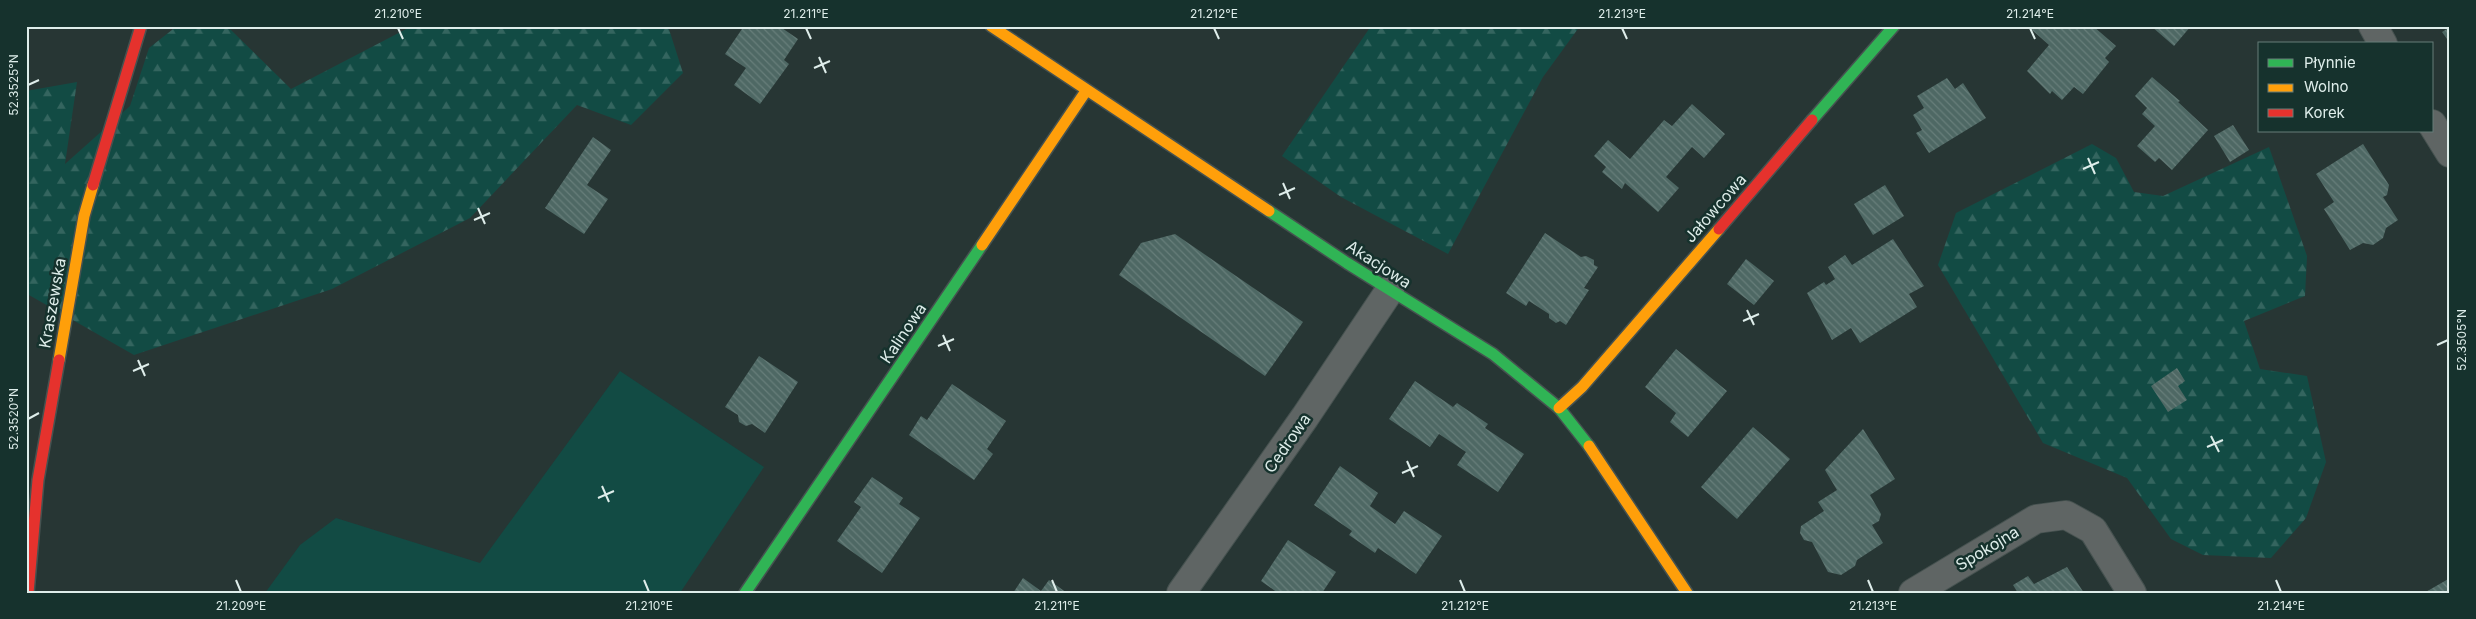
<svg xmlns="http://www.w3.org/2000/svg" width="2476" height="619" font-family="Inter,sans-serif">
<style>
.green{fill:#124b44}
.forest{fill:url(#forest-firs)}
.building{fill:url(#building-back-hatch)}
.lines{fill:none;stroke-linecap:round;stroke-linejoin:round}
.street-casing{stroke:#465250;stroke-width:30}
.fast-casing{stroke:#465250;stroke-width:14}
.slow-casing{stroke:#465250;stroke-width:14}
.jam-casing{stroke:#465250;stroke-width:14}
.street{stroke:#5f6564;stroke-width:28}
.fast{stroke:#30b455;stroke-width:11}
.slow{stroke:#ff9f0a;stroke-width:11}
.jam{stroke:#e5322d;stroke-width:11}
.ticks{fill:none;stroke:#deedea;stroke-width:2}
.labels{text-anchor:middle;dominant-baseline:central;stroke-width:5;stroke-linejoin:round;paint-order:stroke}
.street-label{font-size:16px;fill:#deedea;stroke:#16322d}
.neatline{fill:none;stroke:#deedea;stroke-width:2}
.ticks-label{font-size:12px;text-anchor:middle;fill:#deedea}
</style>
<defs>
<pattern id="forest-firs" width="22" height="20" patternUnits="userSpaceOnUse" patternTransform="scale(1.25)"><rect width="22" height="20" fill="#124b44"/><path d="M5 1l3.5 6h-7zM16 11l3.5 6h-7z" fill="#34655f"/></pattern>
<pattern id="building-back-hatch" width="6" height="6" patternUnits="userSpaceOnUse" patternTransform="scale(1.25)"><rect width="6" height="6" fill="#4e6864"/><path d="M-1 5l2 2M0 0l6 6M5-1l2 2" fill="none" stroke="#677e7a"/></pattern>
</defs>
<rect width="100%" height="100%" fill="#273634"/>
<path class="green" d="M 620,371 L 764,467 L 680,593 L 265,593 L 300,545 L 336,518 L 480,563 Z"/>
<g class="forest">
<path d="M 177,26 L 222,26 L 231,30 L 291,89 L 412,26 L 668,26 L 683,73 L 631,125 L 577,105 L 470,218 L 332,289 L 134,355 L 29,295 L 26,298 L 26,91 L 77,82 L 65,164 L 130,106 L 149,48 Z"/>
<path d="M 1371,26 L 1580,26 L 1543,77 L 1448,254 L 1341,197 L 1282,156 Z"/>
<path d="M 2092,144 L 2116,158 L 2134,192 L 2163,196 L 2269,147 L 2307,256 L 2305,296 L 2244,321 L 2260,369 L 2307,376 L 2326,462 L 2306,518 L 2271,558 L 2203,555 L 2171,539 L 2127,478 L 2043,443 L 1938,265 L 1956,213 Z"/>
</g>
<g class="building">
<path d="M 744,26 L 779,26 L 798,39 L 784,60 L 789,64 L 760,104 L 734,85 L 746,68 L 725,54 Z"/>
<path d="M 2035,26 L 2093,26 L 2116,46 L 2105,58 L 2109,62 L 2083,94 L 2074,87 L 2062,100 L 2052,91 L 2050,94 L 2027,71 L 2049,45 L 2032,30 Z"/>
<path d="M 2151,26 L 2191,26 L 2174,46 Z"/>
<path d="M 2450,27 L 2450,43 L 2442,32 Z"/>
<path d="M 2152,77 L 2180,101 L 2178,102 L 2208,130 L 2172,170 L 2159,158 L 2155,162 L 2137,146 L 2155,126 L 2142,114 L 2147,108 L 2135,96 Z"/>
<path d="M 1947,78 L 1955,89 L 1963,83 L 1986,118 L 1929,153 L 1916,133 L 1922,130 L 1913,115 L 1924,108 L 1917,96 Z"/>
<path d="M 1692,104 L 1725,134 L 1704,158 L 1692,147 L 1666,177 L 1679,188 L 1658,212 L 1625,183 L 1622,189 L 1602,172 L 1606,167 L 1594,156 L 1608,140 L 1630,159 L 1664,120 L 1672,126 Z"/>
<path d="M 2233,125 L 2249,150 L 2230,162 L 2214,136 Z"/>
<path d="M 593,137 L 611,150 L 587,185 L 608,199 L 584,234 L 545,208 Z"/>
<path d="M 2363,144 L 2389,185 L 2387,195 L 2383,197 L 2398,220 L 2386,228 L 2383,238 L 2373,245 L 2363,243 L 2350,250 L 2324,209 L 2334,202 L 2316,174 Z"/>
<path d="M 1885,185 L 1904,216 L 1873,235 L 1854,204 Z"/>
<path d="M 1545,233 L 1581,257 L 1586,256 L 1594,260 L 1594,265 L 1598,267 L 1584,288 L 1589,290 L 1566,325 L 1560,321 L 1556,323 L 1549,318 L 1549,314 L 1529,301 L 1526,306 L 1506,293 Z"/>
<path d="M 1175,234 L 1303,322 L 1265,376 L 1119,275 L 1141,243 Z"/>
<path d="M 1893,239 L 1924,286 L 1909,294 L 1917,307 L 1860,343 L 1851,328 L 1832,340 L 1807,293 L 1824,282 L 1826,285 L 1835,279 L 1828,267 L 1845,255 L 1852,265 Z"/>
<path d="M 1746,259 L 1774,281 L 1754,305 L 1727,284 Z"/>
<path d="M 1676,349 L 1727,391 L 1688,437 L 1670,422 L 1676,413 L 1645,387 Z"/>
<path d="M 759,356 L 798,382 L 765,433 L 752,424 L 746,426 L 739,422 L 738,415 L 725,407 Z"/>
<path d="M 2177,368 L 2185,381 L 2178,386 L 2187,400 L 2168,412 L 2151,386 Z"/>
<path d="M 1415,381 L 1453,407 L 1457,403 L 1488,424 L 1485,428 L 1524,454 L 1498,492 L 1457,465 L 1466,452 L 1439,434 L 1430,447 L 1389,419 Z"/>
<path d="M 952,384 L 1006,421 L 987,449 L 993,454 L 974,480 L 909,435 L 921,416 L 927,420 Z"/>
<path d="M 1753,427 L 1790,459 L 1737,519 L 1701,487 Z"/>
<path d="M 1863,429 L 1895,479 L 1870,495 L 1881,514 L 1879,521 L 1872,525 L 1883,543 L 1857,560 L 1855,566 L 1841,575 L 1828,572 L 1812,542 L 1804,540 L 1800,533 L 1801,526 L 1824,511 L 1818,502 L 1837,490 L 1825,470 Z"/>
<path d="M 1340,466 L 1378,493 L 1370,506 L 1395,524 L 1404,511 L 1442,536 L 1416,574 L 1378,548 L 1375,553 L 1349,535 L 1352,531 L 1314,505 Z"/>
<path d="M 872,477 L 903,498 L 899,504 L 920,518 L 882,573 L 837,541 L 861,507 L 854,502 Z"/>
<path d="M 1288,540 L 1336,572 L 1322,593 L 1278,593 L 1261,581 Z"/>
<path d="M 2067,567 L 2084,593 L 2018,593 L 2013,585 L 2028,576 L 2034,584 Z"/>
<path d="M 1023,578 L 1041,591 L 1049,580 L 1067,593 L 1013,593 Z"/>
<path d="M 2450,578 L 2450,593 L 2424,593 Z"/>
</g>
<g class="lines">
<g class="street-casing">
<g id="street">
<path d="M 2373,26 L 2383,44"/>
<path d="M 2432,124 L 2450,153"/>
<path d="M 1181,593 L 1305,417 L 1390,290"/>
<path d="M 1913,593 L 2036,519 L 2066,515 L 2093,530 L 2132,593"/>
</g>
</g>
<g class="fast-casing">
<g id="fast">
<path d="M 1812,120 L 1894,26"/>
<path d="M 1269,211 L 1347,263 L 1493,354 L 1559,408 L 1589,446"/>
<path d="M 745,593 L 982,245"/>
</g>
</g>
<g class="slow-casing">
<g id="slow">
<path d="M 991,26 L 1269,211"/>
<path d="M 982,245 L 1086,91"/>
<path d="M 59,360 L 84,216 L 93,185"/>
<path d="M 1559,408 L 1582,387 L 1719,229"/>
<path d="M 1589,446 L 1687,593"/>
</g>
</g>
<g class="jam-casing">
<g id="jam">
<path d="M 93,185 L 141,26"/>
<path d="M 1719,229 L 1812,120"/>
<path d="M 28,593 L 38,480 L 59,360"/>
</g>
</g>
<use href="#street" class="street"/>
<use href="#fast" class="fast"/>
<use href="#slow" class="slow"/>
<use href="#jam" class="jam"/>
</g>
<path class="ticks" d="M 398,28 L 403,39M 806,28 L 811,39M 1214,28 L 1219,39M 1622,28 L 1627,39M 2030,28 L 2035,39M 819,57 L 826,73M 814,68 L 830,61M 28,85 L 39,80M 2088,158 L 2095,174M 2083,169 L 2099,162M 1283,183 L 1290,199M 1279,195 L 1295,188M 478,208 L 485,224M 474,220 L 490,213M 1747,310 L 1754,325M 1743,321 L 1759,314M 943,335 L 950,351M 2437,345 L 2448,340M 938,346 L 954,339M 138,360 L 145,376M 133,371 L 149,364M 28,419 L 39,413M 2211,436 L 2219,452M 2207,447 L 2223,440M 1407,461 L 1414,477M 1402,473 L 1418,466M 602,486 L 609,502M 598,498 L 614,491M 236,580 L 241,592M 644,580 L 649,592M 1052,580 L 1057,592M 1460,580 L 1465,592M 1868,580 L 1873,592M 2276,580 L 2281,592"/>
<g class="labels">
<g class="street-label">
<text transform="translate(1715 208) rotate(-49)">Jałowcowa</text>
<text transform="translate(1379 264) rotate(33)">Akacjowa</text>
<text transform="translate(52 303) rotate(-80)">Kraszewska</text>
<text transform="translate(903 333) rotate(-56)">Kalinowa</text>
<text transform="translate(1287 443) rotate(-55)">Cedrowa</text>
<text transform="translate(1987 548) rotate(-31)">Spokojna</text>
</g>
</g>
<rect width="2476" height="619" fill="none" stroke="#16322d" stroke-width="55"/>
<rect x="2258" y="42" width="175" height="90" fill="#16322d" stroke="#667d79"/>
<rect x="2268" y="59" width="25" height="8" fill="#30b455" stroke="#667d79"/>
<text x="2304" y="68" font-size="15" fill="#deedea">Płynnie</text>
<rect x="2268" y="84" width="25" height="8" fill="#ff9f0a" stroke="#667d79"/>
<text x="2304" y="92" font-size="15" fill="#deedea">Wolno</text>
<rect x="2268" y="109" width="25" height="8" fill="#e5322d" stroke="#667d79"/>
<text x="2304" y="118" font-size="15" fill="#deedea">Korek</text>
<rect x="28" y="28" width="2420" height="564" class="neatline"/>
<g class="ticks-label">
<text x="398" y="18">21.210°E</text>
<text x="806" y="18">21.211°E</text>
<text x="1214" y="18">21.212°E</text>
<text x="1622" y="18">21.213°E</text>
<text x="2030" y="18">21.214°E</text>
<text transform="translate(14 85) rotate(-90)" y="4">52.3525°N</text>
<text transform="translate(2462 340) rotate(-90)" y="4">52.3505°N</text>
<text transform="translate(14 419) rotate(-90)" y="4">52.3520°N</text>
<text x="241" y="610">21.209°E</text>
<text x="649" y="610">21.210°E</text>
<text x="1057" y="610">21.211°E</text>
<text x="1465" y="610">21.212°E</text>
<text x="1873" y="610">21.213°E</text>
<text x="2281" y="610">21.214°E</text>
</g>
</svg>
